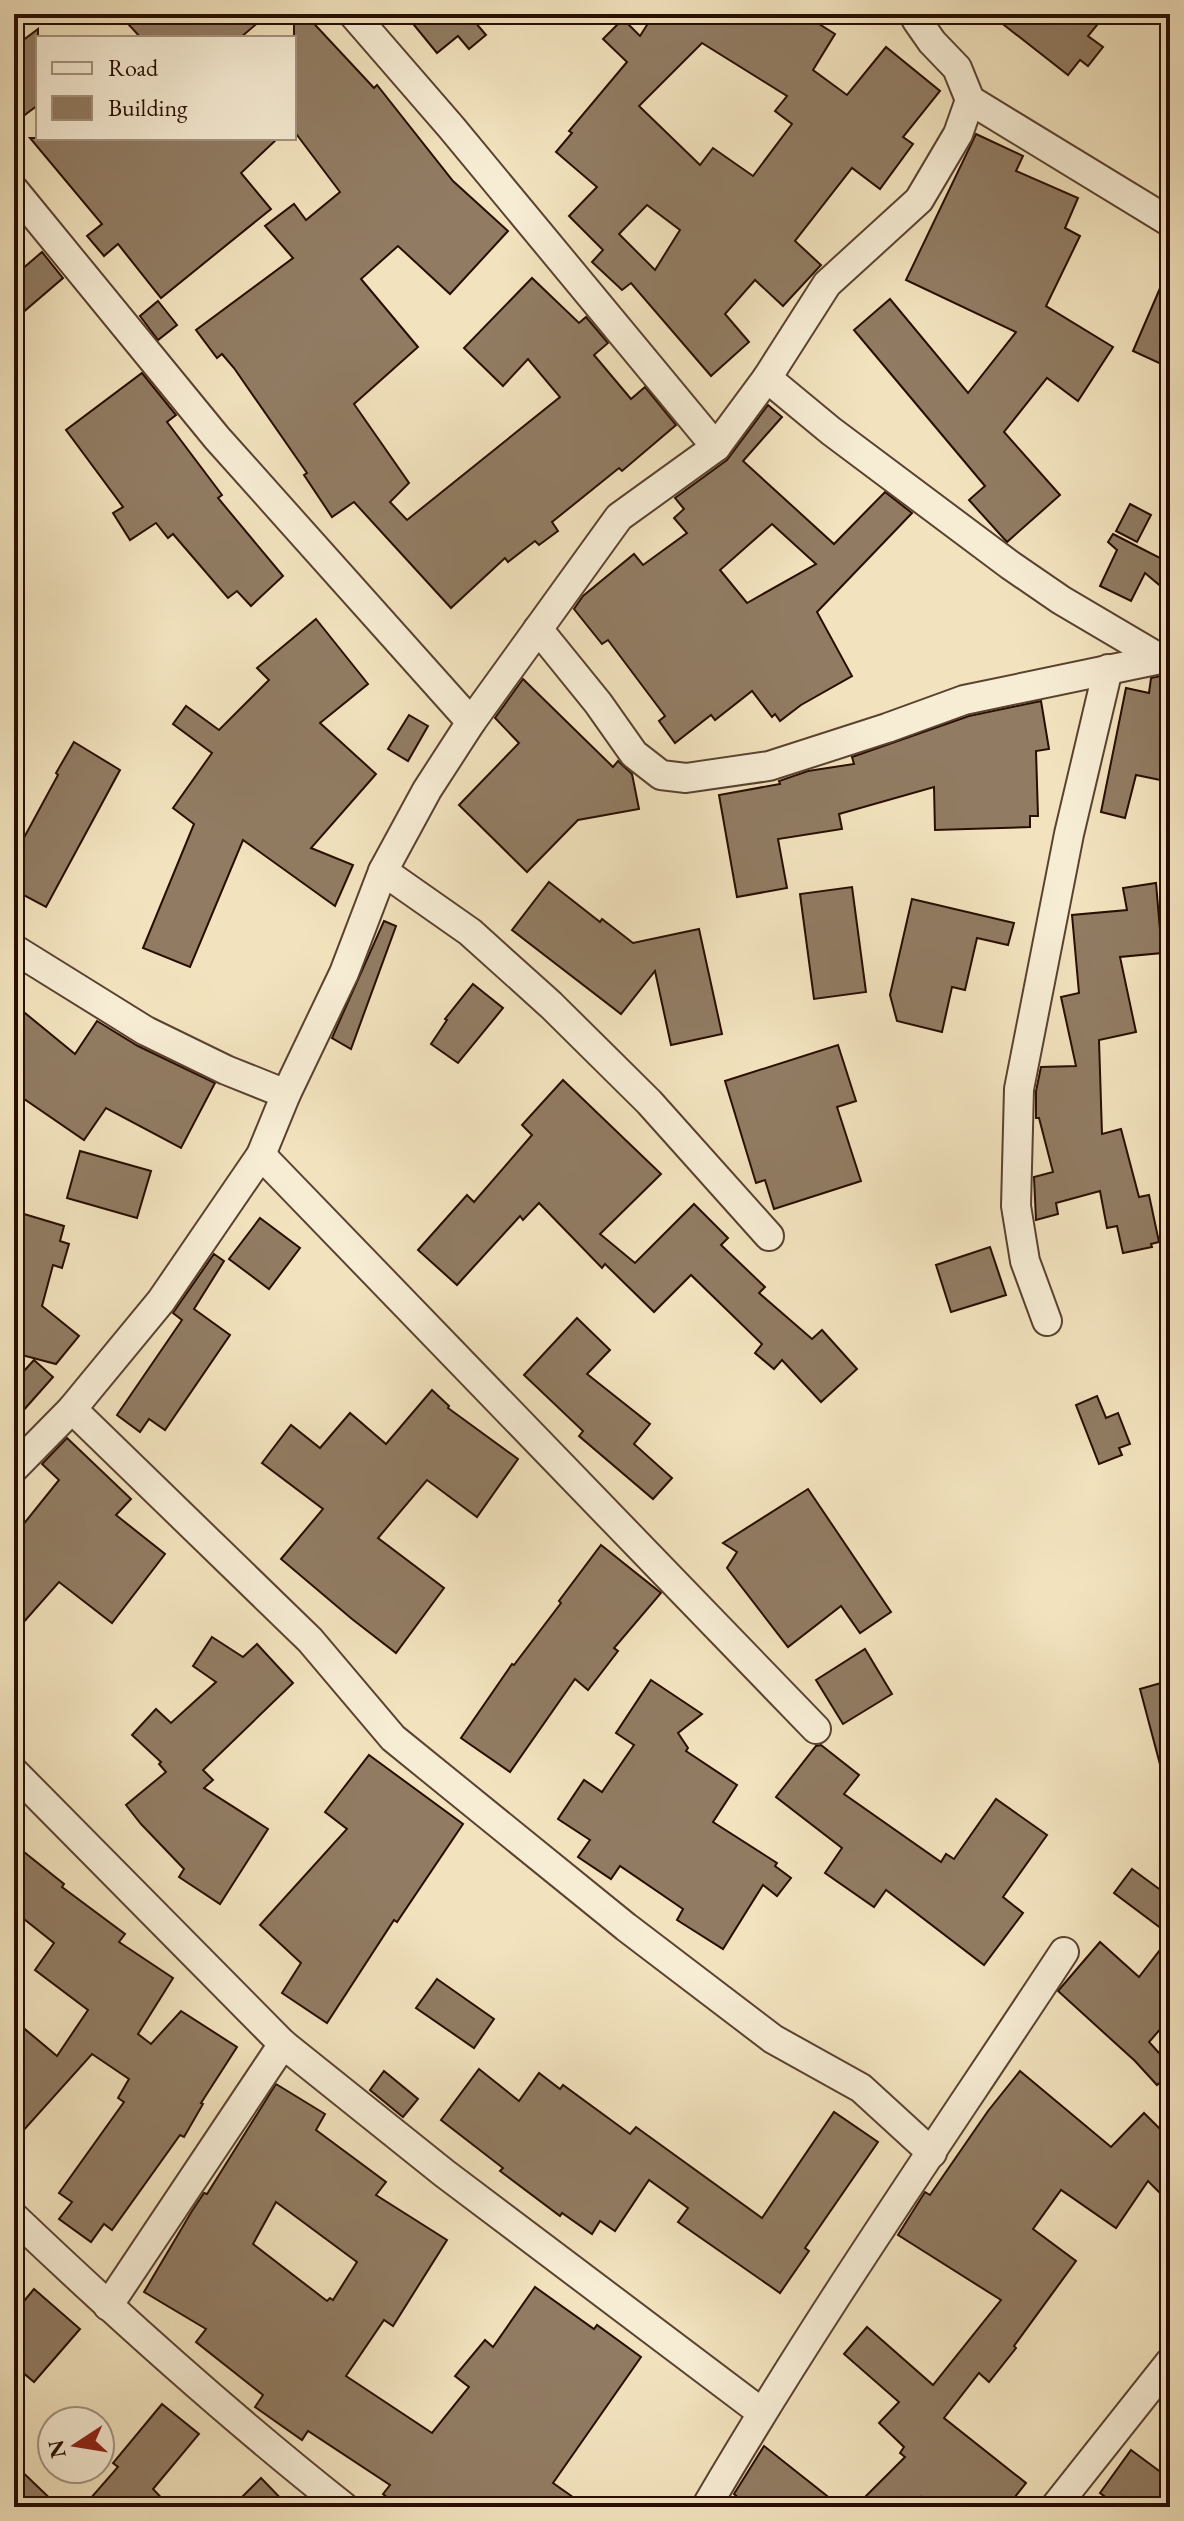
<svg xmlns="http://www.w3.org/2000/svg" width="1184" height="2521" font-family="'EB Garamond',serif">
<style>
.building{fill:#917c63;stroke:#280d01;stroke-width:2;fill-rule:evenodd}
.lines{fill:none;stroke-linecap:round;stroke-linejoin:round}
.minor-casing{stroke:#5a4230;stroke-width:32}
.minor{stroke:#f7edd5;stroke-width:28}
</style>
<rect width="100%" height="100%" fill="#f2e3be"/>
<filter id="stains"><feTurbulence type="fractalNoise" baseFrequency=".0025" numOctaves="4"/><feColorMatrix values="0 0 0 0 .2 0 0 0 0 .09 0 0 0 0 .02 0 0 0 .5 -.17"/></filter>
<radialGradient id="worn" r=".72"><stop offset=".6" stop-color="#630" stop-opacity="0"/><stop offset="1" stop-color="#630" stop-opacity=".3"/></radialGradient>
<g class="building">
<path d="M 119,14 L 268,14 L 240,38 L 141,38 Z"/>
<path d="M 294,14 L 305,14 L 374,88 L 377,85 L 453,181 L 508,231 L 450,294 L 398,246 L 361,279 L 418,347 L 354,404 L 409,483 L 390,502 L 407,520 L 560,397 L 528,359 L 503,386 L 464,348 L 532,278 L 579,323 L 586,317 L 608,343 L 594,355 L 631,399 L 645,387 L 676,425 L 622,471 L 619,468 L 552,522 L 558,531 L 539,545 L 535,541 L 508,562 L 505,558 L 451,608 L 354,502 L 332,517 L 304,475 L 307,473 L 234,368 L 222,354 L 217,358 L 196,330 L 293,258 L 265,226 L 294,204 L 306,220 L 340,192 L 294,131 Z"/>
<path d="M 405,14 L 483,14 L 474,21 L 486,35 L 469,49 L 458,36 L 437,53 Z"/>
<path d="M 654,14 L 803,14 L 835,34 L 813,70 L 847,95 L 886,47 L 940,91 L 903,137 L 913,144 L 880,189 L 852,168 L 795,241 L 821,265 L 783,306 L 755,280 L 725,314 L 749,342 L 711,376 L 631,283 L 622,290 L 592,262 L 603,250 L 569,216 L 597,187 L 556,152 L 572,133 L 569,131 L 627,62 L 603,39 L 623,19 L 640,36 ZM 702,43 L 787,96 L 775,111 L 792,124 L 753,176 L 713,148 L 700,165 L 639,106 ZM 647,205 L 680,230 L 655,270 L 619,234 Z"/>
<path d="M 990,14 L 1106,14 L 1088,36 L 1103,47 L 1088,66 L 1080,60 L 1068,75 Z"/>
<path d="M 38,29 L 38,105 L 14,123 L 14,47 Z"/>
<path d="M 976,134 L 1023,156 L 1016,171 L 1078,198 L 1065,228 L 1080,236 L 1046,306 L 1113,347 L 1078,401 L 1047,378 L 1004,432 L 1060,495 L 1007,542 L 969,500 L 985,486 L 854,330 L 890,299 L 968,393 L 1016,332 L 906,280 Z"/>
<path d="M 30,138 L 278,138 L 241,173 L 271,209 L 161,298 L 118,244 L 104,256 L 87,236 L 102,224 Z"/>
<path d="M 42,252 L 63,278 L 14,320 L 14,276 Z"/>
<path d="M 1170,265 L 1170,368 L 1133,351 Z"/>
<path d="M 158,301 L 177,325 L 158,340 L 140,316 Z"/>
<path d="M 142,373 L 176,415 L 167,422 L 222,495 L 218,498 L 283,576 L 251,606 L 237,591 L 228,598 L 173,534 L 168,538 L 156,523 L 130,540 L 113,513 L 123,507 L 66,430 Z"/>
<path d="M 768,405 L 782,417 L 743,461 L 834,544 L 885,492 L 912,513 L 817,612 L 852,676 L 801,705 L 780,721 L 775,714 L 772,717 L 752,691 L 715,720 L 711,715 L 675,743 L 659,721 L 665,716 L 608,640 L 602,644 L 574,609 L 583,596 L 634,554 L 643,565 L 687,533 L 674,518 L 684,509 L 675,498 L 727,460 ZM 772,524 L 816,564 L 747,603 L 720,570 Z"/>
<path d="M 1130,504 L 1151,515 L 1137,542 L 1116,531 Z"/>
<path d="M 1113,534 L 1170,563 L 1170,594 L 1145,573 L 1131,601 L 1100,586 L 1117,550 L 1108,542 Z"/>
<path d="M 316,619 L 368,684 L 320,723 L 376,774 L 311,848 L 353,865 L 335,906 L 243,840 L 190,967 L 143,948 L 194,824 L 173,808 L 212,753 L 173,724 L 186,706 L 219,730 L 269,680 L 257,668 Z"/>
<path d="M 1170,674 L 1170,782 L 1136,775 L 1125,818 L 1101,812 L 1126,688 L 1149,693 L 1151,678 Z"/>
<path d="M 523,679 L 613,767 L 618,761 L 632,774 L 639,809 L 578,820 L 527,872 L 459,805 L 519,743 L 495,718 Z"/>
<path d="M 1041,701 L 1049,749 L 1036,751 L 1038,816 L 1030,816 L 1030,827 L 935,830 L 934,787 L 839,814 L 842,829 L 778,839 L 787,888 L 737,897 L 719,795 L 780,784 L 779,781 L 808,771 L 854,764 L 852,757 L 969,716 Z"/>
<path d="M 409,715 L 428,726 L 408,761 L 388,749 Z"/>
<path d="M 74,742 L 120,770 L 46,907 L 14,890 L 14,856 L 58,775 L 56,773 Z"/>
<path d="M 549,882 L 600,922 L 602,919 L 633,943 L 699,929 L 722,1034 L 671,1045 L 655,971 L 621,1014 L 512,930 Z"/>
<path d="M 1156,883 L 1162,953 L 1120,957 L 1136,1032 L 1099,1040 L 1102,1134 L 1121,1129 L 1139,1197 L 1149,1195 L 1159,1242 L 1151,1244 L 1152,1247 L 1123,1253 L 1117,1226 L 1107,1228 L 1100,1191 L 1056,1203 L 1058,1214 L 1036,1220 L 1034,1177 L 1053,1172 L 1039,1118 L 1036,1118 L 1036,1091 L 1041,1067 L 1076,1066 L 1061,997 L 1079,993 L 1072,915 L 1127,910 L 1123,888 Z"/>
<path d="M 852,887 L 866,992 L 814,999 L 800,894 Z"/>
<path d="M 912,899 L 1014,923 L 1008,945 L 977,938 L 965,990 L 952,987 L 942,1032 L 897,1021 L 890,995 Z"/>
<path d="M 384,921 L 396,926 L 351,1049 L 332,1038 Z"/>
<path d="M 473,984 L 503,1008 L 458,1063 L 431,1044 L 447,1020 L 445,1019 Z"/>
<path d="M 14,1004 L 75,1054 L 97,1021 L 138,1046 L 215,1083 L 181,1148 L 106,1108 L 84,1140 L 14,1092 Z"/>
<path d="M 838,1045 L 856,1101 L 837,1107 L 861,1181 L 774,1209 L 765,1180 L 756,1183 L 725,1081 Z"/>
<path d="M 563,1080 L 661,1174 L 600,1234 L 635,1263 L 694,1204 L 728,1238 L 721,1245 L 765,1287 L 759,1293 L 812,1339 L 822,1330 L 857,1369 L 821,1402 L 782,1360 L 774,1369 L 755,1353 L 762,1344 L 691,1275 L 654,1312 L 605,1264 L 602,1268 L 539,1203 L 523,1220 L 520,1216 L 457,1285 L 418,1250 L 467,1195 L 474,1202 L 532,1135 L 522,1125 Z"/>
<path d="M 80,1151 L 151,1171 L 137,1218 L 67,1198 Z"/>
<path d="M 14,1211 L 64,1226 L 60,1241 L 69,1244 L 62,1268 L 53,1265 L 42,1306 L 79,1336 L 56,1364 L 14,1353 Z"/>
<path d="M 260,1218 L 300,1248 L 269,1289 L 229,1259 Z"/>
<path d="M 990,1247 L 1006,1295 L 951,1312 L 936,1265 Z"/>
<path d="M 214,1254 L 224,1261 L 194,1309 L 230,1335 L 165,1430 L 149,1419 L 140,1432 L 117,1415 L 182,1320 L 173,1313 Z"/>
<path d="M 577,1318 L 610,1350 L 587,1374 L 650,1424 L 634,1444 L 672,1478 L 653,1499 L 579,1436 L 583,1431 L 524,1375 Z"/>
<path d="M 34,1360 L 53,1377 L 14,1421 L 14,1382 Z"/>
<path d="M 432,1390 L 449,1406 L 448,1408 L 518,1459 L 477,1517 L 427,1480 L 378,1538 L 444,1588 L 396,1653 L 352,1619 L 281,1559 L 323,1509 L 262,1463 L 291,1425 L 320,1448 L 350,1413 L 386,1444 Z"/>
<path d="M 1097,1396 L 1106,1418 L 1118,1413 L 1130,1444 L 1119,1448 L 1122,1455 L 1099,1464 L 1076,1405 Z"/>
<path d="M 67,1438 L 131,1499 L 116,1515 L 165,1554 L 112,1623 L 59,1582 L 14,1633 L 14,1536 L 59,1480 L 42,1464 Z"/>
<path d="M 808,1489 L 891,1612 L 860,1633 L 841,1606 L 788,1647 L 727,1568 L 737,1552 L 723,1543 Z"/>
<path d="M 601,1545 L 661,1593 L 614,1648 L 618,1651 L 588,1690 L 575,1679 L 510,1772 L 461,1738 L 512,1664 L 514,1665 L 561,1603 L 559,1601 Z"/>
<path d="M 212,1637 L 243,1657 L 257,1644 L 293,1683 L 203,1770 L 213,1780 L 204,1788 L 268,1829 L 220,1904 L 179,1877 L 184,1869 L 141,1824 L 126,1805 L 166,1772 L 159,1764 L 161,1762 L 132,1735 L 156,1709 L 171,1723 L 216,1682 L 193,1666 Z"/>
<path d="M 865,1649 L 892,1694 L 843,1724 L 816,1680 Z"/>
<path d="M 651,1680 L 702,1714 L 678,1733 L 688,1748 L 686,1751 L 737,1785 L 713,1822 L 777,1863 L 775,1866 L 791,1878 L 777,1896 L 763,1885 L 723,1949 L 677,1920 L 683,1909 L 620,1866 L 611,1879 L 578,1857 L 590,1840 L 558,1819 L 584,1780 L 602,1792 L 634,1745 L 616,1733 Z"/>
<path d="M 1161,1683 L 1170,1715 L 1170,1771 L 1162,1772 L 1140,1689 Z"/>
<path d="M 821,1745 L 859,1775 L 844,1794 L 941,1862 L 946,1854 L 954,1859 L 996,1799 L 1047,1835 L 1003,1897 L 1023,1913 L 984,1965 L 886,1890 L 874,1907 L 825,1873 L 842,1848 L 776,1797 L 816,1746 Z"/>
<path d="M 369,1755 L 463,1824 L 397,1922 L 394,1920 L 327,2023 L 282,1993 L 301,1963 L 260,1925 L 347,1829 L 325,1812 Z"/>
<path d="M 14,1844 L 64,1884 L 62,1887 L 125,1934 L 119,1942 L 173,1978 L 138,2034 L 151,2044 L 181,2011 L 237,2047 L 201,2103 L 203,2104 L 184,2137 L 180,2135 L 112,2230 L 104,2224 L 91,2242 L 59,2219 L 72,2202 L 59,2193 L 124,2102 L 118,2098 L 129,2079 L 92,2054 L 14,2141 L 14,2020 L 57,2056 L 88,2010 L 35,1970 L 54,1943 L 14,1911 Z"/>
<path d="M 1132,1869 L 1170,1897 L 1170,1935 L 1114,1893 Z"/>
<path d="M 1170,1937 L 1170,2018 L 1149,2042 L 1170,2065 L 1170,2074 L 1157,2085 L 1135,2061 L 1058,1991 L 1100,1942 L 1139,1977 Z"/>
<path d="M 437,1979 L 494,2019 L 474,2048 L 416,2008 Z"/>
<path d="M 479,2069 L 519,2101 L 539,2073 L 560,2089 L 563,2085 L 630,2134 L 636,2127 L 762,2218 L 834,2112 L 878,2142 L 805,2248 L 809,2251 L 780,2293 L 678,2222 L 688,2208 L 649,2180 L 615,2231 L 600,2221 L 592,2234 L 562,2213 L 560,2216 L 500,2171 L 503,2168 L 441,2120 Z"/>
<path d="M 384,2071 L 418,2099 L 403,2117 L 370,2090 Z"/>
<path d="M 1020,2071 L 1111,2147 L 1144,2113 L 1170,2139 L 1170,2203 L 1148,2181 L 1116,2228 L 1061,2190 L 1033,2229 L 1076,2261 L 1014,2346 L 1016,2348 L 989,2382 L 979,2373 L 944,2418 L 1026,2483 L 1007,2507 L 931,2507 L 921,2497 L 911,2507 L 855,2507 L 905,2457 L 900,2453 L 904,2447 L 879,2423 L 899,2402 L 844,2354 L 867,2327 L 933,2385 L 1001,2300 L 898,2235 L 925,2192 L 930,2195 L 988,2111 Z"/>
<path d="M 276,2084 L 325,2114 L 316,2130 L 386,2182 L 376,2195 L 447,2240 L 393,2326 L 384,2320 L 346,2376 L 432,2433 L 469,2387 L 455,2376 L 485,2340 L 493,2347 L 535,2287 L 594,2329 L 597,2325 L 641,2357 L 553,2483 L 587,2507 L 399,2507 L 383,2494 L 390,2485 L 308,2431 L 302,2440 L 255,2407 L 263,2395 L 196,2342 L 206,2329 L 144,2292 L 192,2211 L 204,2193 L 207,2194 ZM 276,2202 L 357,2262 L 333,2300 L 330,2298 L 327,2301 L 253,2244 Z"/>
<path d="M 34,2289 L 80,2329 L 34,2382 L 14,2365 L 14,2313 Z"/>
<path d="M 162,2404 L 199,2434 L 153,2489 L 170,2507 L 83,2507 L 118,2467 L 113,2463 Z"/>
<path d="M 764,2446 L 841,2507 L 750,2507 L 734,2494 Z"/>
<path d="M 1131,2450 L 1170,2479 L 1170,2507 L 1119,2507 L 1100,2493 Z"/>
<path d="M 14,2464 L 59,2507 L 14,2507 Z"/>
<path d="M 261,2478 L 289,2507 L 232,2507 Z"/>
</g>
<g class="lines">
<g class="minor-casing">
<g id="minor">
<path d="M 353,14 L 451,127 L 716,447"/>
<path d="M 916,14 L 916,19 L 932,42 L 957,68 L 970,100 L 1170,222"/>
<path d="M 14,190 L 217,438 L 471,722"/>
<path d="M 767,378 L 831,431 L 1010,565 L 1061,600 L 1161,659"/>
<path d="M 538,629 L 598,703 L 634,754 L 661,775 L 686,778 L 769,766 L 887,728 L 964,700 L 1170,657"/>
<path d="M 383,871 L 470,932 L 551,1005 L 649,1102 L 769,1236"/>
<path d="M 14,949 L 146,1031 L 226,1070 L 286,1094"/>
<path d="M 261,1155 L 816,1729"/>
<path d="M 1047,1321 L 1025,1261 L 1016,1206 L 1019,1089 L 1069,834 L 1108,669"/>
<path d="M 72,1409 L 310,1640 L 393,1738 L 626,1927 L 773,2039 L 861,2088 L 932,2153"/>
<path d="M 14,1468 L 72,1409 L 161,1301 L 261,1155 L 286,1094 L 344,973 L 383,871 L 427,790 L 471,722 L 619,517 L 716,447 L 767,378 L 827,284 L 919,200 L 958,134 L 970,100"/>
<path d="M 14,1772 L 283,2044 L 444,2173 L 761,2412"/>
<path d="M 14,2217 C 120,2318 229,2416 344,2507"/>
<path d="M 108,2306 L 283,2044"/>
<path d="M 706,2507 C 817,2317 943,2136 1064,1952"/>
<path d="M 1055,2507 L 1170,2362"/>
</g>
</g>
<use href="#minor" class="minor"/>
</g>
<rect width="1184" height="2521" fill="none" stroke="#f2e3be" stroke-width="48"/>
<rect x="16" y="16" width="1152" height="2489" fill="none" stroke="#280d01" stroke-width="4"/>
<rect x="24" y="24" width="1136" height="2473" fill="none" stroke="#280d01" stroke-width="2"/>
<rect x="36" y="36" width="260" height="104" fill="#f7edd5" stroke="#a49380" stroke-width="2"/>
<rect x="52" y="62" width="40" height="12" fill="#f7edd5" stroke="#a49380" stroke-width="2"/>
<text x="108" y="76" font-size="24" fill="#280d01">Road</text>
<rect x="52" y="96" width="40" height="24" fill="#917c63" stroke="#a49380" stroke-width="2"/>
<text x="108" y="116" font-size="24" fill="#280d01">Building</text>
<g transform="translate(76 2445) rotate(258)"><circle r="38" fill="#f7edd5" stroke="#a49380" stroke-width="2"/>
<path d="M0-6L14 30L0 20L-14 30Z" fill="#8f2418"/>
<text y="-12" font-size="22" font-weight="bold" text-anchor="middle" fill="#280d01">N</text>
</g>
<rect width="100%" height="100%" filter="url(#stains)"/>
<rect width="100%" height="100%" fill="url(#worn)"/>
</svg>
